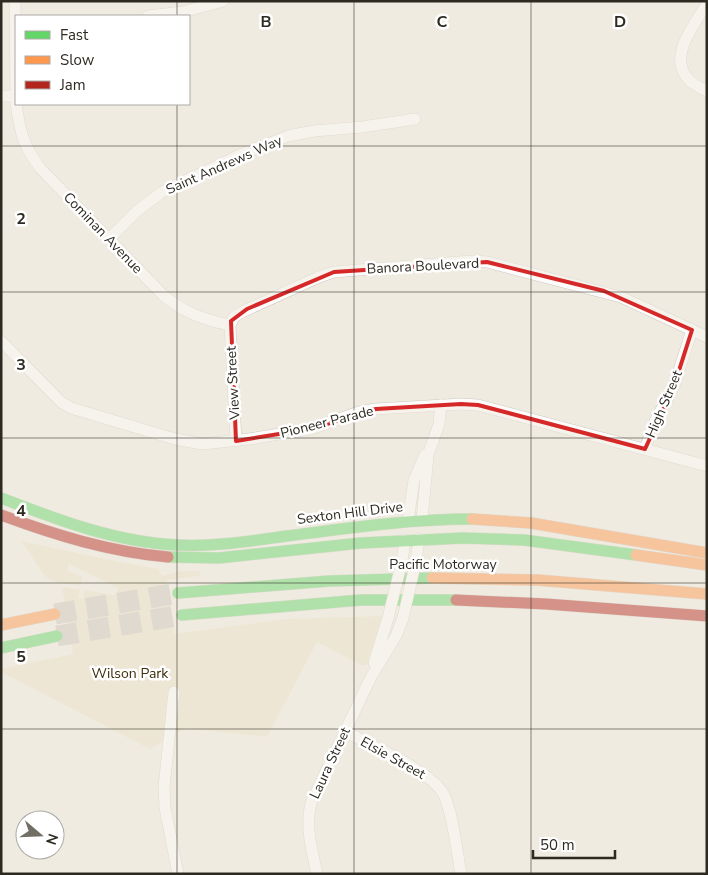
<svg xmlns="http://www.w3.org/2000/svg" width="708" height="875" font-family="'Nunito Sans',sans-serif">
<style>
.green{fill:#ece1c7}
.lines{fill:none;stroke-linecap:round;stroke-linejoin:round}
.highway-tunnel{stroke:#c9c4ba;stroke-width:21;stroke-dasharray:21 11;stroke-linecap:butt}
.street-casing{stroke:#ccc8bf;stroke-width:12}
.fast-casing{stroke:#ccc8bf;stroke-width:12}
.slow-casing{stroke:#ccc8bf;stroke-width:12}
.jam-casing{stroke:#ccc8bf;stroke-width:12}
.street{stroke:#fdfcfa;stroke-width:11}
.fast{stroke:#63d668;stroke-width:11}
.slow{stroke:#ff974d;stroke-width:11}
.jam{stroke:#b3261e;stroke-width:11}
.street-bridge-casing{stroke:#ccc8bf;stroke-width:12;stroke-linecap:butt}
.street-bridge{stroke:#fdfcfa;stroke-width:11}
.marked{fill:none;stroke:#d62828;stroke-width:4;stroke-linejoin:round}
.grid{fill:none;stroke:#2d2a22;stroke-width:1;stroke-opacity:0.55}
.labels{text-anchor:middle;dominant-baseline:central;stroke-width:5;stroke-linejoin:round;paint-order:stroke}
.street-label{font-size:14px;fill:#2d2a22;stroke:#fff}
.park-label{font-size:14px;fill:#3c2e0a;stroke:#fff}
.grid-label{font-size:16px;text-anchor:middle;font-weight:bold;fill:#2d2a22;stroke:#fff;stroke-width:5;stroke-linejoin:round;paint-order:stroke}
</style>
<rect width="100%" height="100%" fill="#f0ebe0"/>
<path class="green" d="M 20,541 C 66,550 111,561 158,569 L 162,576 L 180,571 L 200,571 L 200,576 L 166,580 L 174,634 L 285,619 L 383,616 L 367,665 L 361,665 L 317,642 L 267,737 L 185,728 L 150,749 L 1,672 L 1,669 L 73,654 L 62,587 L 80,590 L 78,597 L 83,599 L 84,590 L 115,595 L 118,588 L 69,564 L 67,570 L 83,577 L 80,585 C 72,584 61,584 53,581 C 41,577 31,551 20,541 Z"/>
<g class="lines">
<g class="highway-tunnel">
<path d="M 55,614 L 178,593"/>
<path d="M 57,636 L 182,615"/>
</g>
<g class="street-casing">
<g id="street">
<path d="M 15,1 L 16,103"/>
<path d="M 707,4 C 694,25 666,58 690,81 C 694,85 701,88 707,91"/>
<path d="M 148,16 L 183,12 L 223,1"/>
<path d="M 1,96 L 15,96"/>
<path d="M 16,104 C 20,132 23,145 40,168 L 163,295 C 183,312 204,320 230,325"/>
<path d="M 109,239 L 137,211 L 162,192 L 242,154 L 288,136 L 314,131 L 362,127 L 415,119"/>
<path d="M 1,341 L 61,402 L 71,408 L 175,439 L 202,444 L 249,439 L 310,429 L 359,412 L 376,409 L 461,404 L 478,405 L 707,466"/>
<path d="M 236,441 L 230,325 L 234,317 L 242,312 L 319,277 L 334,272 L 472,261 L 487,262 L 621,297 L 707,337"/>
<path d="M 645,449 L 655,421 L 674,386 L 692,330"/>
<path d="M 422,520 L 428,455 L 439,424 L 441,405"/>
<path d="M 408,521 L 414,480 L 425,455"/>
<path d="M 402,561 L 405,540"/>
<path d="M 416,561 L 419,539"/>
<path d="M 374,663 L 388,618"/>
<path d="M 174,692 L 164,787 L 165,808 L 178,874"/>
<path d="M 344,731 C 369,744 432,771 444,795 C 453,814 457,852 461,874"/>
<path d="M 317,874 C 312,850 305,827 311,803 L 371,677 L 396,636 L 403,618"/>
</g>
</g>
<g class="fast-casing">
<g id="fast">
<path d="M 1,498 C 58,520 115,542 177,545 C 214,547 250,541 287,536 C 348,528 410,519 472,519"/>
<path d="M 168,557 L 219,558 L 361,543 L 463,538 L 524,540 L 636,555"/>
<path d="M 178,593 L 329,581 L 432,578"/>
<path d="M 182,615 L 361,600 L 456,600"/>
<path d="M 1,648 L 57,636"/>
</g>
</g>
<g class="slow-casing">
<g id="slow">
<path d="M 472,519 L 531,523 L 707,553"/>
<path d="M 636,555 L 707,565"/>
<path d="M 432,578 L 537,580 L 707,594"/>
<path d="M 1,625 L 55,614"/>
</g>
</g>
<g class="jam-casing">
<g id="jam">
<path d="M 1,515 C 55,535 110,552 168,557"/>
<path d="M 456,600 L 546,604 L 707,616"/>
</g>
</g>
<use href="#street" class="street"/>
<use href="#fast" class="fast"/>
<use href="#slow" class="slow"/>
<use href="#jam" class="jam"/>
<g class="street-bridge-casing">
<g id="street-bridge">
<path d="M 388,618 L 402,561"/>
<path d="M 403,618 L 416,561"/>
</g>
</g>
<use href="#street-bridge" class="street-bridge"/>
</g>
<path d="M0 0H708V875H0ZM 487,262 L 604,291 L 692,330 L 674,386 L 645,449 L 478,405 L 461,404 L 376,409 L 310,429 L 236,441 L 231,321 L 247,309 L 334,272 Z" fill="#f0ebe0" fill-opacity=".55" fill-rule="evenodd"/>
<path class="marked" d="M 487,262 L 604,291 L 692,330 L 674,386 L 645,449 L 478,405 L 461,404 L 376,409 L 310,429 L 236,441 L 231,321 L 247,309 L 334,272 Z"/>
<path class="grid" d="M 177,1 L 177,16M 354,1 L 354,874M 531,1 L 531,874M 177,104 L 177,874M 1,146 L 707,146M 1,292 L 707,292M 1,438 L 707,438M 1,583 L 707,583M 1,729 L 707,729"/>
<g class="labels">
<g class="street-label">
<text transform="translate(224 165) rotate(-24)">Saint Andrews Way</text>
<text transform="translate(103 233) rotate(46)">Cominan Avenue</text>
<text transform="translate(423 266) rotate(-3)">Banora Boulevard</text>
<text transform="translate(233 383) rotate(-93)">View Street</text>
<text transform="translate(664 404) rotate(-67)">High Street</text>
<text transform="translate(327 422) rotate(-14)">Pioneer Parade</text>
<text transform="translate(350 513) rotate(-7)">Sexton Hill Drive</text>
<text x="443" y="564">Pacific Motorway</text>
<text transform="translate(393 758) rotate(29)">Elsie Street</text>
<text transform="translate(330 763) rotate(-65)">Laura Street</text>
</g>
<g class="park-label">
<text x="130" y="673">Wilson Park</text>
</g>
</g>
<g class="grid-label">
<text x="266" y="27">B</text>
<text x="442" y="27">C</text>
<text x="620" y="27">D</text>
<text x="21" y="224">2</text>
<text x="21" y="370">3</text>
<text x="21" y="516">4</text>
<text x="21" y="662">5</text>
</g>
<rect width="708" height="875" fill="none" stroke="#2d2a22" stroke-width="5"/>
<rect x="15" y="15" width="175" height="90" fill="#ffffff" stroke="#abaaa7"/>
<rect x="25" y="31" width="25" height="8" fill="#63d668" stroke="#abaaa7"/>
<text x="60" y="40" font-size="15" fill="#2d2a22">Fast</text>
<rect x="25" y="56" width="25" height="8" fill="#ff974d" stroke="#abaaa7"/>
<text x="60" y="65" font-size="15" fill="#2d2a22">Slow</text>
<rect x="25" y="81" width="25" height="8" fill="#b3261e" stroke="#abaaa7"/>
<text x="60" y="90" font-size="15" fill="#2d2a22">Jam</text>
<g transform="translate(40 835) rotate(109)"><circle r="24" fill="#ffffff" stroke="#abaaa7"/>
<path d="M0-4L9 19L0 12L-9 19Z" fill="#716e64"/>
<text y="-8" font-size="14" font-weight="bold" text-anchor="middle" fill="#2d2a22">N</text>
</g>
<path d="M533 850v8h82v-8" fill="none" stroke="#2d2a22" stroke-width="2.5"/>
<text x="540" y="850" font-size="15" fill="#2d2a22" stroke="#ffffff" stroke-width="4" paint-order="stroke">50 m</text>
</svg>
